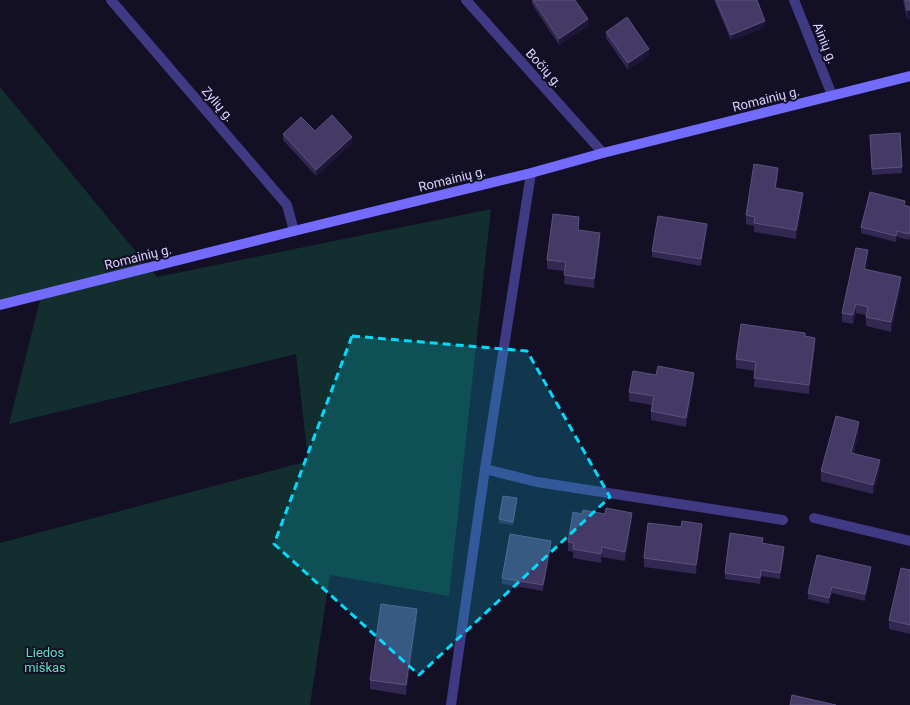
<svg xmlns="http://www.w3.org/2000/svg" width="910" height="705" font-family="Roboto,sans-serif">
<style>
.green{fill:#122e2e}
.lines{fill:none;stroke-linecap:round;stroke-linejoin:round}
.minor{stroke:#3f3a83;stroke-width:10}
.secondary{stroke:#736afe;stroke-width:10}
.wall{fill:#322852}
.shaded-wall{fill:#1e1638}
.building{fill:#443a65;stroke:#5b527d}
.marked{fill:#03d9fa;fill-opacity:0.2;stroke:#03d9fa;stroke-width:3;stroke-dasharray:8 5;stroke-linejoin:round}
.labels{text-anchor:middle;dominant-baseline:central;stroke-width:4;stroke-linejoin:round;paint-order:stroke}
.street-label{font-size:13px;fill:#d9d2ff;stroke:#130f24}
.park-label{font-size:13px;fill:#5fdec3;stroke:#130f24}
</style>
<rect width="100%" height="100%" fill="#130f24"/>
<path class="green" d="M 0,87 L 157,277 L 491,209 L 449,596 L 330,575 L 310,705 L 0,705 L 0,543 L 308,461 L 296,354 L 9,424 L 41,296 L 0,305 Z"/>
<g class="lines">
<g class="minor">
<path d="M 111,0 L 287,205 L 294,231"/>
<path d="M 466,0 L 603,153"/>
<path d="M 794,0 L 832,95"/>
<path d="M 485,469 L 537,482 L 783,520"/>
<path d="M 814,518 L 910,541"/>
<path d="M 451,705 L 485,469 L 531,173"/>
</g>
<path class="secondary" d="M 0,305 L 294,231 L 531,173 L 603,153 L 910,76"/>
</g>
<g class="wall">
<path d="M 532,0 L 575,0 L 588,26 L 559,45 L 532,4 Z"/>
<path d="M 714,0 L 757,0 L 765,27 L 731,41 Z"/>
<path d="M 903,0 L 910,0 L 907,20 Z"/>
<path d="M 606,32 L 649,55 L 628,70 L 606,38 Z"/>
<path d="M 315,131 L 352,143 L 316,176 L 283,140 L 283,134 Z"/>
<path d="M 870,135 L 902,167 L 902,173 L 872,175 Z"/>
<path d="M 778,177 L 776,189 L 803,202 L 796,239 L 754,232 L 754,226 L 746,224 L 746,215 Z"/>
<path d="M 905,206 L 910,207 L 910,237 L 909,240 L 897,237 L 896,242 L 861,233 L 861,227 Z"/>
<path d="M 579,226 L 579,230 L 600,242 L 594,288 L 564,284 L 565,271 L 547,269 L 547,260 Z"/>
<path d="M 707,230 L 701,266 L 652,257 L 652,251 Z"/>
<path d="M 868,260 L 866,269 L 901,286 L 891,332 L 866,326 L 866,315 L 856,313 L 853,324 L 842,322 L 842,313 Z"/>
<path d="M 815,347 L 809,394 L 754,387 L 755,371 L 736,368 L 736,359 Z"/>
<path d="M 694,382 L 686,427 L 651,420 L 651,411 L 652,405 L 629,401 L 629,392 Z"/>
<path d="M 859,431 L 854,453 L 880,469 L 873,494 L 821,481 L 821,471 Z"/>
<path d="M 517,501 L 513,525 L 499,523 L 499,519 Z"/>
<path d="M 632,522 L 625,561 L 602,557 L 601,563 L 573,558 L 573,552 L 568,551 L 568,542 Z"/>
<path d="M 702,533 L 696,574 L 644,567 L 644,558 Z"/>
<path d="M 763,544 L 784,553 L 780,579 L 761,576 L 760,584 L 725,579 L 725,573 Z"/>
<path d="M 551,547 L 543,591 L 502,584 L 502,578 Z"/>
<path d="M 910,570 L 910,634 L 889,629 L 889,620 Z"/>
<path d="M 871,574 L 865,601 L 832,593 L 829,604 L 808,599 L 808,593 Z"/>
<path d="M 417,618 L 406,695 L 370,689 L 370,680 Z"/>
</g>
<g class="shaded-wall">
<path d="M 907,10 L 910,10 L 910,19 L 907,20 Z"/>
<path d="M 588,19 L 588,26 L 559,45 L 559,39 Z"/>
<path d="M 765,21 L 765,27 L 731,41 L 731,35 Z"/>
<path d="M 649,49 L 649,55 L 628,70 L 628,63 Z"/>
<path d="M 352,137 L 352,143 L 316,176 L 316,170 Z"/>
<path d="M 778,168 L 778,177 L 775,198 L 775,188 Z"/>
<path d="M 803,193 L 803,202 L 796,239 L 796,230 Z"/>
<path d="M 579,217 L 579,226 L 578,239 L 578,230 Z"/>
<path d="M 707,224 L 707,230 L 701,266 L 701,259 Z"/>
<path d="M 897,231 L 897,237 L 896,242 L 896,236 Z"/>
<path d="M 600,233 L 600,242 L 594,288 L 594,279 Z"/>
<path d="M 868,250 L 868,260 L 864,278 L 864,269 Z"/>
<path d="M 901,277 L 901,286 L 891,332 L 891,322 Z"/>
<path d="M 856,304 L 856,313 L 853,324 L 853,315 Z"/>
<path d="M 815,338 L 815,347 L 809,394 L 809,385 Z"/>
<path d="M 694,373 L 694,382 L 686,427 L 686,418 Z"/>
<path d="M 859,422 L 859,431 L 851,462 L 851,453 Z"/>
<path d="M 880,460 L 880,469 L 873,494 L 873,485 Z"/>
<path d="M 517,498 L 517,501 L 513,525 L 513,522 Z"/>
<path d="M 632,513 L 632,522 L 625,561 L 625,552 Z"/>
<path d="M 702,524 L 702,533 L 696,574 L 696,565 Z"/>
<path d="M 551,541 L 551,547 L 543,591 L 543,585 Z"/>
<path d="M 602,547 L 602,557 L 601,563 L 601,554 Z"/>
<path d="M 784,547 L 784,553 L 780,579 L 780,573 Z"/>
<path d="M 871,567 L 871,574 L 865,601 L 865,594 Z"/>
<path d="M 832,587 L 832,593 L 829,604 L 829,598 Z"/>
<path d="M 417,609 L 417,618 L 406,695 L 406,685 Z"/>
</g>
<g class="building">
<path d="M 533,0 L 575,0 L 588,19 L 559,39 Z"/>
<path d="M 716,0 L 757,0 L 765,21 L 731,35 Z"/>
<path d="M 905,0 L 910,0 L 910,10 L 907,10 Z"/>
<path d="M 627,17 L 649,49 L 628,63 L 606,32 Z"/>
<path d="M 332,115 L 352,137 L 316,170 L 283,134 L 301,117 L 315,131 Z"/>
<path d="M 900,133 L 902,167 L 872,169 L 870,135 Z"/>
<path d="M 754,164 L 778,168 L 775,188 L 803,193 L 796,230 L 754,223 L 755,217 L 746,215 Z"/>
<path d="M 870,192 L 905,201 L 904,205 L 910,207 L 910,231 L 909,234 L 897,231 L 896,236 L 861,227 Z"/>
<path d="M 553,214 L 579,217 L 578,230 L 600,233 L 594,279 L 564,275 L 566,262 L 547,260 Z"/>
<path d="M 658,216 L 707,224 L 701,259 L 652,251 Z"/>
<path d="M 856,248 L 868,250 L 864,269 L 901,277 L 891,322 L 866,317 L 868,307 L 856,304 L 853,315 L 842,313 Z"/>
<path d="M 741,324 L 805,333 L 805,336 L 815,338 L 809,385 L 754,378 L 756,362 L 736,359 Z"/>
<path d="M 658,366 L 694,373 L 686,418 L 651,411 L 654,396 L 629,392 L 633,371 L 656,375 Z"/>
<path d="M 836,416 L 859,422 L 851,453 L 880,460 L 873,485 L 821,471 Z"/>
<path d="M 503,496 L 517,498 L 513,522 L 499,519 Z"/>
<path d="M 606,508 L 632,513 L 625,552 L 602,547 L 601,554 L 573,549 L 574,543 L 568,542 L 573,512 L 582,514 L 583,510 L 605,514 Z"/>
<path d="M 682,521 L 702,524 L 696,565 L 644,558 L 648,523 L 681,527 Z"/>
<path d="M 730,533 L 763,538 L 762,543 L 784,547 L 780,573 L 761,570 L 760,578 L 725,573 Z"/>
<path d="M 510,534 L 551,541 L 543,585 L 502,578 Z"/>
<path d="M 817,555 L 871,567 L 865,594 L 832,587 L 829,598 L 808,593 Z"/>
<path d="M 901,568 L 910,570 L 910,625 L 889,620 Z"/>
<path d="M 381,604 L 417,609 L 406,685 L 370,680 Z"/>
<path d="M 792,695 L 836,705 L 790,705 Z"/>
</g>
<path class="marked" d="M 352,336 L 527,351 L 610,497 L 419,675 L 274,544 Z"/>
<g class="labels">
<g class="street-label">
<text transform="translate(825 43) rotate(68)">Ainių g.</text>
<text transform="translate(544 68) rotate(48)">Bočių g.</text>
<text transform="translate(766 99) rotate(-14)">Romainių g.</text>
<text transform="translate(218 104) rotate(49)">Zylių g.</text>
<text transform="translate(452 179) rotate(-14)">Romainių g.</text>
<text transform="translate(138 257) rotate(-14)">Romainių g.</text>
</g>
<g class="park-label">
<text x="45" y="652">Liedos<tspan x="45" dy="15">miškas</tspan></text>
</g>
</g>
</svg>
